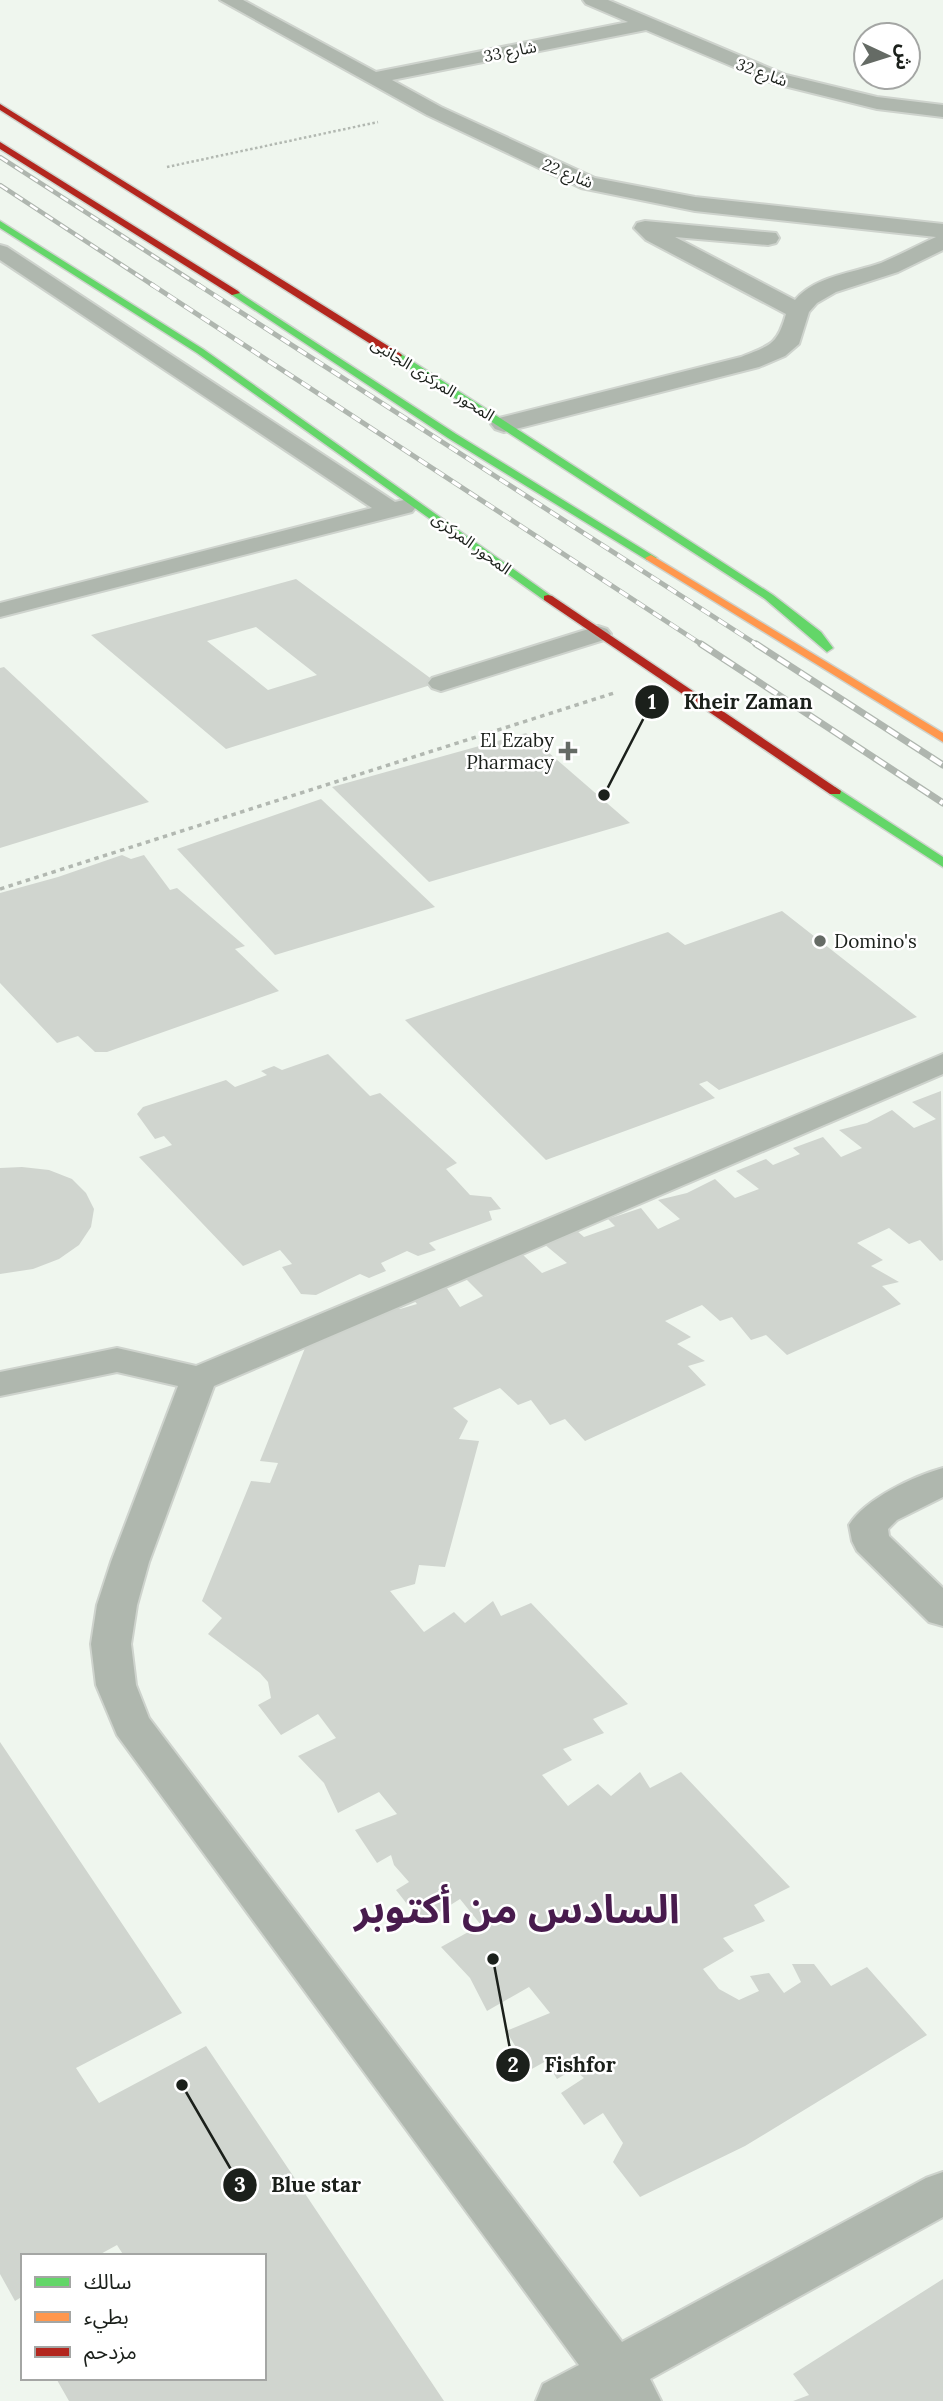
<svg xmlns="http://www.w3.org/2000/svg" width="943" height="2401" font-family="Lora,'Noto Sans Arabic',serif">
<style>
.building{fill:#d0d5cf;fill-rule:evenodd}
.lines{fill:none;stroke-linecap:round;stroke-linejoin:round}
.lane-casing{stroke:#ced3cd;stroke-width:4}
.street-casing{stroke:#ced3cd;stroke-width:4}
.fast-casing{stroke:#ced3cd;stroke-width:3}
.slow-casing{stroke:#ced3cd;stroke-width:3}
.jam-casing{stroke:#ced3cd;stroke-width:3}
.path-far1{stroke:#b2b8b1;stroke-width:2.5;stroke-dasharray:2.5 2.5;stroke-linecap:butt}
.path{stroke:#b2b8b1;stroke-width:3.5;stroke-dasharray:4.5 4.5;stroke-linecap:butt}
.lane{fill:#afb7ae;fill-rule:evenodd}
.street{fill:#afb7ae;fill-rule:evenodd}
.fast{fill:#63d668;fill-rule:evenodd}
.slow{fill:#ff974d;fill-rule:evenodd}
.jam{fill:#b3261e;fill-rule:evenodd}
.rail-far2-casing{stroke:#afb6af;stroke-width:4.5}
.rail-far1-casing{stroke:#afb6af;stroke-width:5}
.rail-casing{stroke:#afb6af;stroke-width:7}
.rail-far2{stroke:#fff;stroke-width:2.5;stroke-dasharray:9;stroke-linecap:butt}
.rail-far1{stroke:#fff;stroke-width:3.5;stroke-dasharray:10;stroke-linecap:butt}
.rail{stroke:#fff;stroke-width:4.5;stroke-dasharray:13;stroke-linecap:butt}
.poi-dot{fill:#656b65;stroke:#fff;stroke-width:2.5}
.labels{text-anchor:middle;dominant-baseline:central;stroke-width:5;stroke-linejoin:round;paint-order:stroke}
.far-street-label{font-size:16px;fill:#1b201b;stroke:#fff}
.poi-label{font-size:19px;fill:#1b201b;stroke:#fff;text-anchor:end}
.near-town-label{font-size:40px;font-weight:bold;fill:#481b4d;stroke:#fff}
.leader{fill:none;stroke:#1b201b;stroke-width:2.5}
.callout-dot{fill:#1b201b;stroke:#fff;stroke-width:2.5}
.mark-label{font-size:21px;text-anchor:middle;font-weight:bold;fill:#fff}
.callout-label{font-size:21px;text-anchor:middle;font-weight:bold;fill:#1b201b;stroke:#fff;stroke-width:5;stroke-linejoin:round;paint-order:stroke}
</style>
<rect width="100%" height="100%" fill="#eff6ee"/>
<g class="building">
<path d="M 296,579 L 437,683 L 226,749 L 91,635 ZM 256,627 L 317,675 L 268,690 L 207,641 Z"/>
<path d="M 4,667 L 149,802 L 0,848 L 0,668 Z"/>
<path d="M 526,733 L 630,823 L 429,882 L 332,787 Z"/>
<path d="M 321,799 L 435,907 L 275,955 L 177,849 Z"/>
<path d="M 122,855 L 131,859 L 144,855 L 170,890 L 177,888 L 245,946 L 235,949 L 279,991 L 107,1052 L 95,1052 L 78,1036 L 57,1043 L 0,983 L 0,893 L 58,877 Z"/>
<path d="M 782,911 L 917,1017 L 719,1090 L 707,1081 L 699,1084 L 715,1098 L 546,1160 L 405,1020 L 668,932 L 685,945 Z"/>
<path d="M 328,1054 L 370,1096 L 380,1093 L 457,1163 L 446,1169 L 470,1195 L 491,1197 L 501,1209 L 489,1211 L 492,1220 L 429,1243 L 436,1250 L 418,1256 L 407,1251 L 381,1263 L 386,1271 L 369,1278 L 360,1274 L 316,1295 L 301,1294 L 282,1267 L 292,1264 L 280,1250 L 243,1266 L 139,1157 L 172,1145 L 164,1136 L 155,1139 L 137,1114 L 143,1107 L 226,1080 L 235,1087 L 267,1075 L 261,1071 L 274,1066 L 282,1070 Z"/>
<path d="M 941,1091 L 943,1260 L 940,1261 L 920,1240 L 909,1244 L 889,1228 L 857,1243 L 883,1260 L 871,1266 L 899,1282 L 882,1286 L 901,1304 L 787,1355 L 766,1335 L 751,1340 L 732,1317 L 720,1321 L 702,1305 L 665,1321 L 691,1337 L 677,1344 L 705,1361 L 688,1366 L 706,1385 L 585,1441 L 565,1419 L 550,1425 L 531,1400 L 518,1405 L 500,1388 L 453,1408 L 468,1421 L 459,1439 L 479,1441 L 445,1567 L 419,1565 L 415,1584 L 390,1591 L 424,1632 L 454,1612 L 465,1623 L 493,1601 L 501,1616 L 531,1603 L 628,1704 L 593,1719 L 604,1733 L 563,1749 L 572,1760 L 542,1775 L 568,1806 L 598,1784 L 611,1796 L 640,1772 L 650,1788 L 681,1772 L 790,1887 L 754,1905 L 765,1921 L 723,1938 L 734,1951 L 703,1969 L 719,1989 L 739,2000 L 759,1991 L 750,1976 L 769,1973 L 784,1993 L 801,1982 L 792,1964 L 814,1964 L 831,1986 L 867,1967 L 927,2035 L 745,2146 L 640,2197 L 613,2162 L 623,2143 L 603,2113 L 584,2125 L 561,2093 L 584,2078 L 574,2069 L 557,2079 L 546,2061 L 530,2070 L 506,2031 L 550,2013 L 529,1987 L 487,2011 L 470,1978 L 441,1947 L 481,1925 L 460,1899 L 422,1923 L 396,1890 L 409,1882 L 394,1865 L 391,1855 L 377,1863 L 355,1830 L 397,1814 L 379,1792 L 338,1813 L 324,1783 L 298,1756 L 336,1738 L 318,1714 L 281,1735 L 258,1705 L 271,1698 L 268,1682 L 260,1673 L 208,1634 L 222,1618 L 202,1601 L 251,1481 L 270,1483 L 278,1463 L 260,1461 L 305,1348 L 333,1336 L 324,1329 L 383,1306 L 400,1309 L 417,1304 L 410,1296 L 444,1284 L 460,1307 L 483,1296 L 462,1275 L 493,1268 L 522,1254 L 542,1273 L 567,1263 L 544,1244 L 577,1231 L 584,1237 L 615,1226 L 608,1219 L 641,1208 L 658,1229 L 680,1219 L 658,1200 L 687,1193 L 715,1179 L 735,1198 L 759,1189 L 736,1171 L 766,1159 L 773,1165 L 800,1154 L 793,1148 L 823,1137 L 841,1157 L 862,1148 L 839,1130 L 867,1123 L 892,1110 L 914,1128 L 936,1119 L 912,1102 Z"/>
<path d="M 22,1167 L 49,1170 L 72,1179 L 86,1193 L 94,1209 L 91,1227 L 79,1245 L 59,1259 L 33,1269 L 0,1274 L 0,1168 Z"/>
<path d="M 0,1742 L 182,2013 L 76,2068 L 99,2103 L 206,2046 L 444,2401 L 69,2401 L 57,2380 L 60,2378 L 264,2378 L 264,2256 L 124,2256 L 117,2245 L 97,2256 L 23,2256 L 23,2296 L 15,2301 L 0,2274 Z"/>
<path d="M 943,2279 L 943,2401 L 793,2401 L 809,2395 L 793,2374 Z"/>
</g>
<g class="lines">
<g class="lane-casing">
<g id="lane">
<path d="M 0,245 L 7,247 L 395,502 L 404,500 L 412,502 L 416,507 L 412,512 L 0,617 L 0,603 L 372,508 L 0,260 Z"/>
<path d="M 598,626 L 607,629 L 611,634 L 607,639 L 441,691 L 432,688 L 428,683 L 432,678 Z"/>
<path d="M 943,1054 L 943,1074 L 214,1386 L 149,1562 L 137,1605 L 131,1644 L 136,1685 L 149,1718 L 622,2342 L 926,2178 L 943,2172 L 943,2217 L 650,2379 L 661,2401 L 536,2401 L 543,2384 L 579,2365 L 117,1735 L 96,1685 L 91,1644 L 97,1605 L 111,1562 L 178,1386 L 117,1372 L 0,1396 L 0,1372 L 117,1348 L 196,1366 Z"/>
<path d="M 943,1468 L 943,1497 L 897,1520 L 888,1529 L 889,1536 L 943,1588 L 943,1626 L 929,1622 L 857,1551 L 852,1541 L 849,1525 C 865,1499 914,1476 943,1468 Z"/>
</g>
</g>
<g class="street-casing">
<path id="street" d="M 220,0 L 243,0 L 376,72 L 628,22 L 586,4 L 583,0 L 608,0 L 786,75 L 877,97 L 943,105 L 943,117 L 877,109 L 772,83 L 646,30 L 392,80 L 441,107 L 595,178 L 695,197 L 943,224 L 943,250 L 898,272 L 836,292 L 817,303 L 809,312 L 799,344 L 785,356 L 759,367 L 504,432 L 495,429 L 491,424 L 495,419 L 741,357 C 770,345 777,346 786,314 L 646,240 L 634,228 L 637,223 L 645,221 L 776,233 L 779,238 L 776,243 L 768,245 L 675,237 L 795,300 C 815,276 853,273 881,263 C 900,255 918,245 936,237 L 695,211 L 581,188 L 427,115 Z"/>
</g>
<g class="fast-casing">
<g id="fast">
<path d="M 0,221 L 203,349 L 554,598 L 552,600 L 544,600 L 197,353 L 0,228 Z"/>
<path d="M 235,290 L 456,434 L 657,558 L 647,560 L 448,438 L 232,295 L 230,293 Z"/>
<path d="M 393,354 L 401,354 L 773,595 L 821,632 L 833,648 L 827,652 L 765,599 L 393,358 Z"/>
<path d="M 835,787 L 943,857 L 943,867 L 830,794 L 830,788 Z"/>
</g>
</g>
<g class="slow-casing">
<path id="slow" d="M 651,555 L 943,733 L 943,742 L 647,560 L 645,558 Z"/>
</g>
<g class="jam-casing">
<g id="jam">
<path d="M 0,104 L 401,354 L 402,356 L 393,358 L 0,110 Z"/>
<path d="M 0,142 L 238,291 L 240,293 L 232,295 L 0,149 Z"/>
<path d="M 548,595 L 552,596 L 841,791 L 840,794 L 830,794 L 544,600 L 544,596 Z"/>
</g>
</g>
<path class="path-far1" d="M 167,167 L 378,122"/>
<path class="path" d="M 0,889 L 614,693"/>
<use href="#lane" class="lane"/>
<use href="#street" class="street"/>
<use href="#fast" class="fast"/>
<use href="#slow" class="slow"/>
<use href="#jam" class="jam"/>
<g class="rail-far2-casing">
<g id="rail-far2">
<path d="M 0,157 L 200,286"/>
<path d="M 0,185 L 154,286"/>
</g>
</g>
<g class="rail-far1-casing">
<g id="rail-far1">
<path d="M 151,284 L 704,646"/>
<path d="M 197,284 L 759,646"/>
</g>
</g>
<g class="rail-casing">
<g id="rail">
<path d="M 701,644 L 943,803"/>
<path d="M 756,644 L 943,765"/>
</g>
</g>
<use href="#rail-far2" class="rail-far2"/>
<use href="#rail-far1" class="rail-far1"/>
<use href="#rail" class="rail"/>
</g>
<g class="poi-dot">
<path d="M564.5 740.5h7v7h7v7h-7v7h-7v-7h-7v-7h7z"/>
<circle cx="820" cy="941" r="7"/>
</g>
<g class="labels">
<g class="far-street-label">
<text transform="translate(510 51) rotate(-11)">شارع 33</text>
<text transform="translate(762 72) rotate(20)">شارع 32</text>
<text transform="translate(568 173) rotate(22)">شارع 22</text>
<text transform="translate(433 379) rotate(32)">المحور المركزى الجانبى</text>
<text transform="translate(472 543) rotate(36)">المحور المركزى</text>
</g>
<g class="poi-label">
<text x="554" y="740">El Ezaby<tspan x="554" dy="22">Pharmacy</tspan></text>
<text x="834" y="941" text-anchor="start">Domino's</text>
</g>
<g class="near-town-label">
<text x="517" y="1908">السادس من أكتوبر</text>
</g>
</g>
<path class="leader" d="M604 795L652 702M493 1959L513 2065M182 2085L240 2185"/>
<g class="callout-dot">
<circle cx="604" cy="795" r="7"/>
<circle cx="493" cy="1959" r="7"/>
<circle cx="182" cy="2085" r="7"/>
<circle cx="652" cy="702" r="18"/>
<circle cx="513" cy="2065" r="18"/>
<circle cx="240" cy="2185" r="18"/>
</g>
<g class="mark-label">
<text x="652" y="709">1</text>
<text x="513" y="2072">2</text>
<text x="240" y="2192">3</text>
</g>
<g class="callout-label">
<text x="748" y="709">Kheir Zaman</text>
<text x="580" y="2072">Fishfor</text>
<text x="316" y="2192">Blue star</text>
</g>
<rect x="21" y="2254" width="245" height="126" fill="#ffffff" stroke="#a4a6a4" stroke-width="2"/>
<rect x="35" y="2277" width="35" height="10" fill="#63d668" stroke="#a4a6a4" stroke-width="2"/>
<text x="84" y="2289" font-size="21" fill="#1b201b">سالك</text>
<rect x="35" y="2312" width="35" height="10" fill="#ff974d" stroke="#a4a6a4" stroke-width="2"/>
<text x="84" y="2324" font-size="21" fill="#1b201b">بطيء</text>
<rect x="35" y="2347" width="35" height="10" fill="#b3261e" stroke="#a4a6a4" stroke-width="2"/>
<text x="84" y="2359" font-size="21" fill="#1b201b">مزدحم</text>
<g transform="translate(887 56) rotate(94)"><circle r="33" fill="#ffffff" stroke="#a4a6a4" stroke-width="2"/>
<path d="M0-5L12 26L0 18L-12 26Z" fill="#656b65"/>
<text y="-10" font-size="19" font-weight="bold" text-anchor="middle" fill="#1b201b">ش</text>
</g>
</svg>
